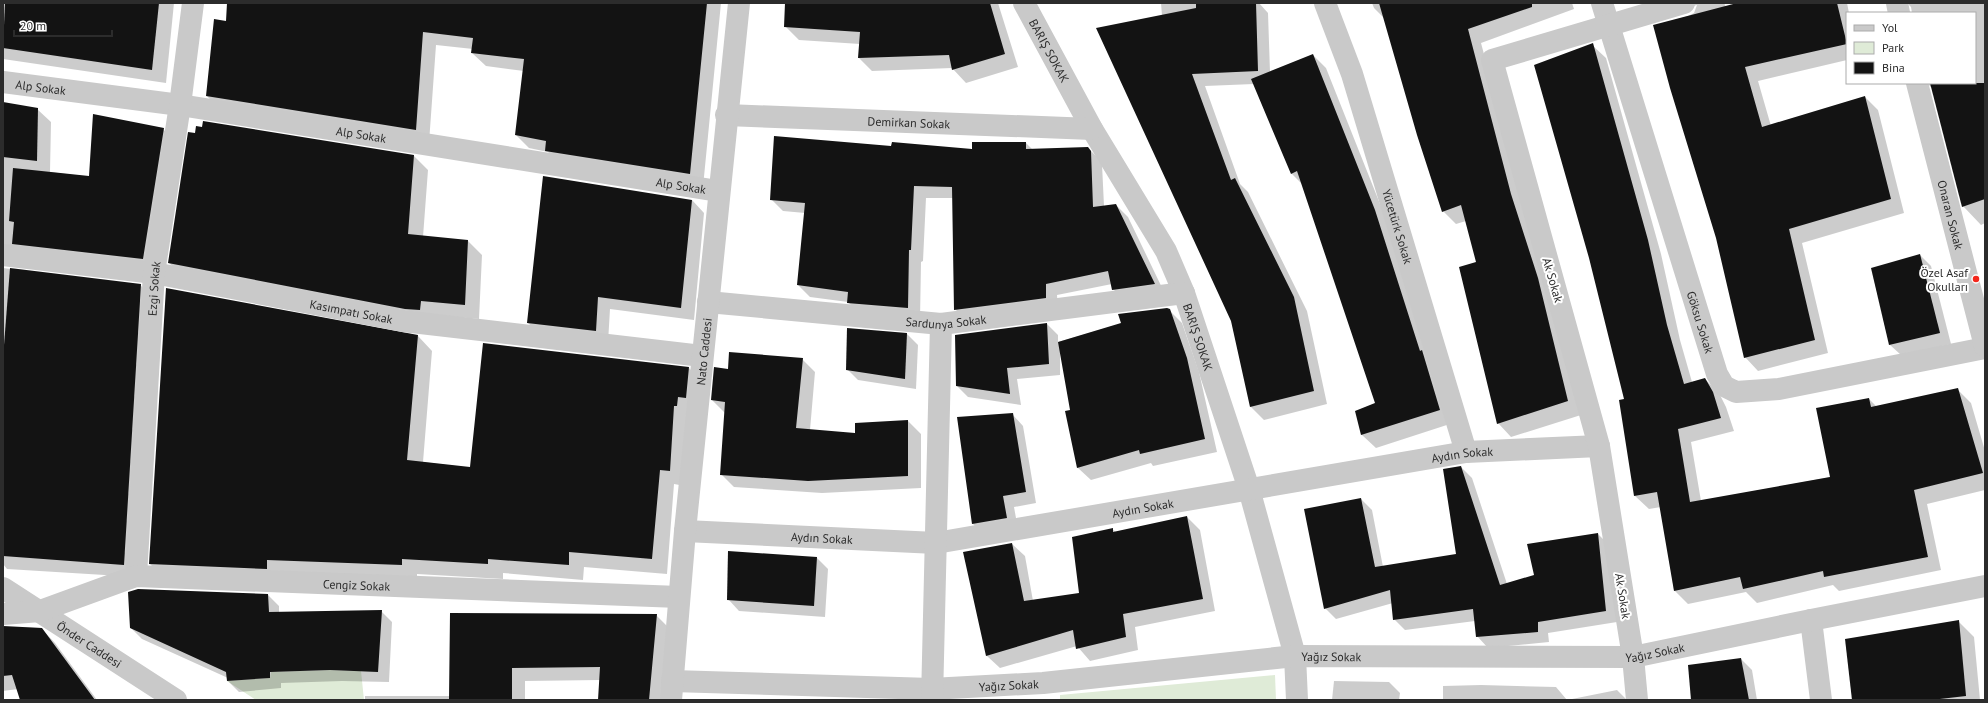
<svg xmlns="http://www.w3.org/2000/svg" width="1988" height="703" font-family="'PT Sans',sans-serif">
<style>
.green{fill:#dfebd7}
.shadow{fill:#0003}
.building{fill:#131313}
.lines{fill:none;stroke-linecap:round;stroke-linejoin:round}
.minor{stroke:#c9c9c9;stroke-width:22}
.poi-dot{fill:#f4271c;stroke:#fff;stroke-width:1.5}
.labels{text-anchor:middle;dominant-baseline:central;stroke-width:4;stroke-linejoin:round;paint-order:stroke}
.street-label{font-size:12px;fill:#2c2c2c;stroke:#fff}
.poi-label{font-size:12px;fill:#2c2c2c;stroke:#fff;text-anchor:end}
</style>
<rect width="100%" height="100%" fill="#fff"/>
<g class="green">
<path d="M 330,670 L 361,671 L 364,700 L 256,700 L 227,681 L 270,678 L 271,672 Z"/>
<path d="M 1275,675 L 1276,700 L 1060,700 L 1060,695 Z"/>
</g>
<g class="shadow">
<path d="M 3,3 L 174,3 L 166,83 L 3,59 Z"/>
<path d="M 228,3 L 721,3 L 703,187 L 560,164 L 548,152 L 529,148 L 516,135 L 524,71 L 486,66 L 472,53 L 473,49 L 436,45 L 429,143 L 220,110 L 207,96 L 227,22 Z"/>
<path d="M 786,3 L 998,3 L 1018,67 L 966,83 L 952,68 L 872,71 L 859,58 L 860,44 L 799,40 L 785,26 Z"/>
<path d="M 1161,3 L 1259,3 L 1268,13 L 1270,72 L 1313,55 L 1326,68 L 1388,224 L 1453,423 L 1376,448 L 1362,435 L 1356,411 L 1376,403 L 1303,185 L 1292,174 L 1254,84 L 1205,86 L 1240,184 L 1248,192 L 1307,311 L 1327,404 L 1264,420 L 1251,407 L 1162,16 Z"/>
<path d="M 1372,3 L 1572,3 L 1574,9 L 1481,43 L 1581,415 L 1511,437 L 1498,423 L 1477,263 L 1466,221 L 1456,224 L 1443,211 L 1384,18 L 1374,8 Z"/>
<path d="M 1649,3 L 1724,3 L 1726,7 L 1742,3 L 1847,3 L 1849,13 L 1847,13 L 1847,60 L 1758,81 L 1771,126 L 1865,97 L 1878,110 L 1904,213 L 1802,243 L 1828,353 L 1758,371 L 1745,357 L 1717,238 L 1654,26 L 1688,16 L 1694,13 L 1697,5 L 1661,14 Z"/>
<path d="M 1907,3 L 1985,3 L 1985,223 L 1981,225 L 1963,206 L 1932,88 L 1927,83 L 1975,83 L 1975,13 L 1912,13 L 1911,7 Z"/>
<path d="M 1592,45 L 1606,58 L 1661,254 L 1680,340 L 1692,382 L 1705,379 L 1719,393 L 1726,407 L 1734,431 L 1691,442 L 1701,501 L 1831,477 L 1869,399 L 1877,407 L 1957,389 L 1971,403 L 1985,451 L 1985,490 L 1927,504 L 1941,570 L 1839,591 L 1833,585 L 1757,603 L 1746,592 L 1688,604 L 1674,590 L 1661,507 L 1649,509 L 1635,496 Z"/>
<path d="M 3,103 L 37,109 L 51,122 L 50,172 L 90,177 L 163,129 L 176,142 L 156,272 L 6,260 L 3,268 L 140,285 L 154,298 L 137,577 L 7,569 L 3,564 Z"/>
<path d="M 203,128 L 414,156 L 428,170 L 423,237 L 468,241 L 482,255 L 479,319 L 435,315 L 184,277 L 169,263 L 196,135 Z"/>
<path d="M 1026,143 L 1033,150 L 1088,148 L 1100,160 L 1102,164 L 1104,206 L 1116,205 L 1128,217 L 1166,296 L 1125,301 L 1113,289 L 1112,284 L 1057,295 L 1058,310 L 967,321 L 955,309 L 953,198 L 926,198 L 923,261 L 921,262 L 920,320 L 860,314 L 848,302 L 810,297 L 798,285 L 805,213 L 783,211 L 771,199 L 892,147 L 973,150 Z"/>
<path d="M 692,200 L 704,213 L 694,320 L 610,309 L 608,343 L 541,335 L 528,323 Z"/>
<path d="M 1920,255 L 1931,266 L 1951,344 L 1901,355 L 1889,344 Z"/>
<path d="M 1169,310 L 1182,323 L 1199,372 L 1217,452 L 1153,466 L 1151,463 L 1091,480 L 1078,468 L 1066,412 L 1071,411 L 1060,348 L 1060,375 L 1017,379 L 1021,405 L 968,397 L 957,386 L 956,336 L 1047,324 L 1058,335 L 1058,342 Z"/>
<path d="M 907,334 L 918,345 L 916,389 L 858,380 L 847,369 Z"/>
<path d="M 418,336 L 432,351 L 423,462 L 471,468 L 689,368 L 704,383 L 685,486 L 674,484 L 667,574 L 584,567 L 583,580 L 503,573 L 503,579 L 417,574 L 417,580 L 165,579 L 150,564 Z"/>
<path d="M 802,359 L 815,372 L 810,430 L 856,434 L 908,421 L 921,434 L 921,488 L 822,493 L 734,487 L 721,474 L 725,413 L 712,400 L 728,370 Z"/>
<path d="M 1012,414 L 1023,426 L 1036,503 L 1014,507 L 1018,529 L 984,535 L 973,524 Z"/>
<path d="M 1461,467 L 1472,478 L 1507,584 L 1535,576 L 1598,534 L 1609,545 L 1617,622 L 1548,633 L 1549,642 L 1488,648 L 1477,636 L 1475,621 L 1405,630 L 1394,619 L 1393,603 L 1336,619 L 1325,608 L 1361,499 L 1372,510 L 1383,567 L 1457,555 Z"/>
<path d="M 1187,517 L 1200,530 L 1215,611 L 1135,627 L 1138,650 L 1090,661 L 1077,646 L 1000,668 L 987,656 L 964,553 L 1012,544 L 1025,556 L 1033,601 L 1081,594 L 1112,529 L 1116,532 Z"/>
<path d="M 817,558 L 828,569 L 825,617 L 739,611 L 728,599 Z"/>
<path d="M 268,595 L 279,606 L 279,613 L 381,611 L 392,622 L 389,682 L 342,681 L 281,683 L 281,688 L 239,692 L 228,681 L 228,678 L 142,639 L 131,628 Z"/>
<path d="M 451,614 L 656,615 L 670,629 L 663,700 L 599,700 L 600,680 L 525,681 L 525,700 L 365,700 L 365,696 L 450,696 Z"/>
<path d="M 1958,621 L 1974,637 L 1980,700 L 1853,700 Z"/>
<path d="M 3,627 L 41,628 L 55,643 L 97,700 L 21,700 L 18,689 L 3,691 Z"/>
<path d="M 1741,659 L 1752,670 L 1757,700 L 1692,700 Z"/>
<path d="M 1334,681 L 1389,682 L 1400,693 L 1399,700 L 1332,700 Z"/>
<path d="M 1481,685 L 1556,687 L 1567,700 L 1617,690 L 1627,700 L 1443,700 L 1443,686 Z"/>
</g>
<g class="building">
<path d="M 5,3 L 159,3 L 152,70 L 3,48 Z"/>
<path d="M 227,3 L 707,3 L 690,174 L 545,151 L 546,141 L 515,135 L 524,59 L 471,53 L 473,38 L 423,32 L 416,130 L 206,96 L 214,19 L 226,21 Z"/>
<path d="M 785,3 L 990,3 L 1005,54 L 952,70 L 949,55 L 858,58 L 860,32 L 784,27 Z"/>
<path d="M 1196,3 L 1256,3 L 1258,71 L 1192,74 L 1231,180 L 1235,178 L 1294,297 L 1314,391 L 1250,407 L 1231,321 L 1096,28 L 1196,8 Z"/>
<path d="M 1379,3 L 1532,3 L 1532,7 L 1468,29 L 1511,194 L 1538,278 L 1568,401 L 1497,424 L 1459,267 L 1476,262 L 1461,205 L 1442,212 L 1417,135 Z"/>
<path d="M 1737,3 L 1837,3 L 1847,44 L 1745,67 L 1762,127 L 1865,96 L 1891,199 L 1789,229 L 1815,340 L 1744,358 L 1716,238 L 1670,88 L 1653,25 Z"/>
<path d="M 1593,43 L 1648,240 L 1667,325 L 1684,384 L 1705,378 L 1713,392 L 1721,418 L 1678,429 L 1690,502 L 1830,477 L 1816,408 L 1869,398 L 1871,407 L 1958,388 L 1983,473 L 1914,490 L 1928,557 L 1824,577 L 1823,571 L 1743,589 L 1740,577 L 1674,591 L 1657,492 L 1634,496 L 1619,400 L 1624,399 L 1589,258 L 1534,65 Z"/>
<path d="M 1313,54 L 1375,210 L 1420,351 L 1422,350 L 1440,410 L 1361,435 L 1355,411 L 1375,403 L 1297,171 L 1291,174 L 1251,79 Z"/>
<path d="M 1930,83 L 1985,83 L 1985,199 L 1962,207 Z"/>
<path d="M 3,102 L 38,108 L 37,161 L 3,157 Z"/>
<path d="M 93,114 L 164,128 L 143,259 L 12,244 L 14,222 L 9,221 L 13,168 L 89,176 Z"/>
<path d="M 203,121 L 414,155 L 408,234 L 468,240 L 465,305 L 421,301 L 420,310 L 405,309 L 168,263 L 188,132 L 195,133 L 196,126 L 202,127 Z"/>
<path d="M 774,136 L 891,146 L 892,142 L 972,149 L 972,142 L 1026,142 L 1026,149 L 1088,147 L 1091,151 L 1093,207 L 1116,204 L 1155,284 L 1112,290 L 1108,271 L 1046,284 L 1046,298 L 954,310 L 952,187 L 914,186 L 911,250 L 909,250 L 908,308 L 847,303 L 848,292 L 797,285 L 805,203 L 770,200 Z"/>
<path d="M 543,176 L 692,200 L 681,308 L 598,297 L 596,331 L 527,323 Z"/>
<path d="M 1920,254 L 1940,333 L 1889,345 L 1871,268 Z"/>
<path d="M 10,268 L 141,284 L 124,565 L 3,556 L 3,358 Z"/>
<path d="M 166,288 L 418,335 L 407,460 L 470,467 L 483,343 L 689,367 L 686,398 L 678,397 L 677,406 L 674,406 L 670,471 L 660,470 L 652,559 L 569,552 L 569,565 L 488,559 L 488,564 L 402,559 L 402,565 L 267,560 L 267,569 L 149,564 Z"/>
<path d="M 1167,308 L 1170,309 L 1187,358 L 1205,439 L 1140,454 L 1139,450 L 1077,468 L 1065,411 L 1070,410 L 1058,342 L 1121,323 L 1118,314 Z"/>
<path d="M 1047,323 L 1049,364 L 1007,368 L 1010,394 L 956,386 L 955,335 Z"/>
<path d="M 847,328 L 907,333 L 905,379 L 846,370 Z"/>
<path d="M 729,352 L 803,358 L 796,428 L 855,433 L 855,423 L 908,420 L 908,476 L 808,481 L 720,475 L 725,402 L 711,400 L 714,367 L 728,369 Z"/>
<path d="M 1013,413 L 1026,492 L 1003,496 L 1007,518 L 972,524 L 957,417 Z"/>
<path d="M 1461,466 L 1500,585 L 1534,575 L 1527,544 L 1598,533 L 1606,611 L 1538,622 L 1538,632 L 1476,637 L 1473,609 L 1393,620 L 1390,590 L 1324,609 L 1304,509 L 1361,498 L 1375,567 L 1456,554 L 1443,469 Z"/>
<path d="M 1187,516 L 1203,599 L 1123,614 L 1126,637 L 1076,649 L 1073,630 L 986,656 L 963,552 L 1012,543 L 1024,601 L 1079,593 L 1072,537 L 1113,528 L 1113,532 Z"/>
<path d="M 728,551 L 817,557 L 814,606 L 727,600 Z"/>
<path d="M 138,589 L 268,594 L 269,612 L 382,610 L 378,672 L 330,670 L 270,672 L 270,678 L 227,681 L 226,672 L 130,628 L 128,592 Z"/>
<path d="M 450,613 L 657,614 L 649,700 L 598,700 L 600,667 L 512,668 L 512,700 L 449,700 Z"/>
<path d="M 1959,620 L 1966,696 L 1931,700 L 1852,700 L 1845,639 Z"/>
<path d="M 3,626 L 42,628 L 95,700 L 20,700 L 12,675 L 3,676 Z"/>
<path d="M 1741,658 L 1749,700 L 1691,700 L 1688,665 Z"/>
</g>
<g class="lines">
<g class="minor">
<path id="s1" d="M 1024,3 L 1092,129 L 1166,251 L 1184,293 L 1249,489 L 1295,656 L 1297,700"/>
<path id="s2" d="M 1325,3 L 1352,74 L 1466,452"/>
<path id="s3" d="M 1602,3 L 1717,374 L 1724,386 L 1736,392 L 1779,389 L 1985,348"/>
<path d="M 1897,3 L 1899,13"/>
<path id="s4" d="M 3,82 L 180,105 L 718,191"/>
<path id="s5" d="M 1917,83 L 1985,346"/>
<path id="s6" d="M 726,115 L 1092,129"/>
<path id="s7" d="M 3,255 L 154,273 L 403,321 L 702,356"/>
<path id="s8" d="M 708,302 L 941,324 L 1184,293"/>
<path id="s9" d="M 685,531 L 936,543 L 1466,452 L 1599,446"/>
<path id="s10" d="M 136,576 L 154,273 L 180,105 L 193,3"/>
<path id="s11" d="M 3,588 L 176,700"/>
<path id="s12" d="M 3,614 L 40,611 L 136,576 L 679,597"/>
<path d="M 1811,620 L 1821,700"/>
<path id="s13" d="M 672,681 L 931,689 L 1043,683 L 1295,656 L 1633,657 L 1811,620 L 1985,586"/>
<path id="s14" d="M 671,700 L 685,531 L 739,3"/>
<path d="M 932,700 L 941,324"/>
<path d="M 1637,700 L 1633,657 L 1599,446 L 1492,60 L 1684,3"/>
</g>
</g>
<circle class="poi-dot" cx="1976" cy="279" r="4"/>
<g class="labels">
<g class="street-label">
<text stroke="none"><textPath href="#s1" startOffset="54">BARIŞ SOKAK</textPath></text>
<text stroke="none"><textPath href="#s4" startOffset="38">Alp Sokak</textPath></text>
<text stroke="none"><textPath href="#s6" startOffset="183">Demirkan Sokak</textPath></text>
<text stroke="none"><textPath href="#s4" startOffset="362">Alp Sokak</textPath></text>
<text stroke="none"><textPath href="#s4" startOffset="686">Alp Sokak</textPath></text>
<text stroke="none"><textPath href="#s5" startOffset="136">Onaran Sokak</textPath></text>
<text stroke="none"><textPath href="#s2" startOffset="235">Yücetürk Sokak</textPath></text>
<text transform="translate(1553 280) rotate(74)">Ak Sokak</text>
<text stroke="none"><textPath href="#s10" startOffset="288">Ezgi Sokak</textPath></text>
<text stroke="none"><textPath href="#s7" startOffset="353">Kasımpatı Sokak</textPath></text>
<text stroke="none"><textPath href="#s8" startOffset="239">Sardunya Sokak</textPath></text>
<text stroke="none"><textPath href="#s3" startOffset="334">Göksu Sokak</textPath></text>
<text stroke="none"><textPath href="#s1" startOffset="378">BARIŞ SOKAK</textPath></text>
<text stroke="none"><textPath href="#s14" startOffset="350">Nato Caddesi</textPath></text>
<text stroke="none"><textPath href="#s9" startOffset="785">Aydın Sokak</textPath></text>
<text stroke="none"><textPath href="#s9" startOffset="461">Aydın Sokak</textPath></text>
<text stroke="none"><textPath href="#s9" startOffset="137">Aydın Sokak</textPath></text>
<text stroke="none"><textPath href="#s12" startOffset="360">Cengiz Sokak</textPath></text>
<text transform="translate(1623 596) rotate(81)">Ak Sokak</text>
<text stroke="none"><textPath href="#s11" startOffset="103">Önder Caddesi</textPath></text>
<text stroke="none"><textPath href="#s13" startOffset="985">Yağız Sokak</textPath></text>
<text stroke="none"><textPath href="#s13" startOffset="661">Yağız Sokak</textPath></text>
<text stroke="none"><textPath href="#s13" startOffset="337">Yağız Sokak</textPath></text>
</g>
<g class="poi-label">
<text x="1968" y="272">Özel Asaf<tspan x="1968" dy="14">Okulları</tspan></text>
</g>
</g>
<rect width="1988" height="703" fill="none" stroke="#2c2c2c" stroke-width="8"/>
<rect x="1846" y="12" width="130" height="72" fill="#ffffff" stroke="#ababab"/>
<rect x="1854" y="25" width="20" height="6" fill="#c9c9c9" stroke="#ababab"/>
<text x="1882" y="32" font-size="12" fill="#2c2c2c">Yol</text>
<rect x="1854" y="42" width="20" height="12" fill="#dfebd7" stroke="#ababab"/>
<text x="1882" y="52" font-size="12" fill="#2c2c2c">Park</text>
<rect x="1854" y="62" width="20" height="12" fill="#131313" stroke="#ababab"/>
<text x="1882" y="72" font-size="12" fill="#2c2c2c">Bina</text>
<path d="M14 30v6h98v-6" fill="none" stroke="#2c2c2c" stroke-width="2"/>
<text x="20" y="30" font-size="12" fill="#2c2c2c" stroke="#ffffff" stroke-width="3" paint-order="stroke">20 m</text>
</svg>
